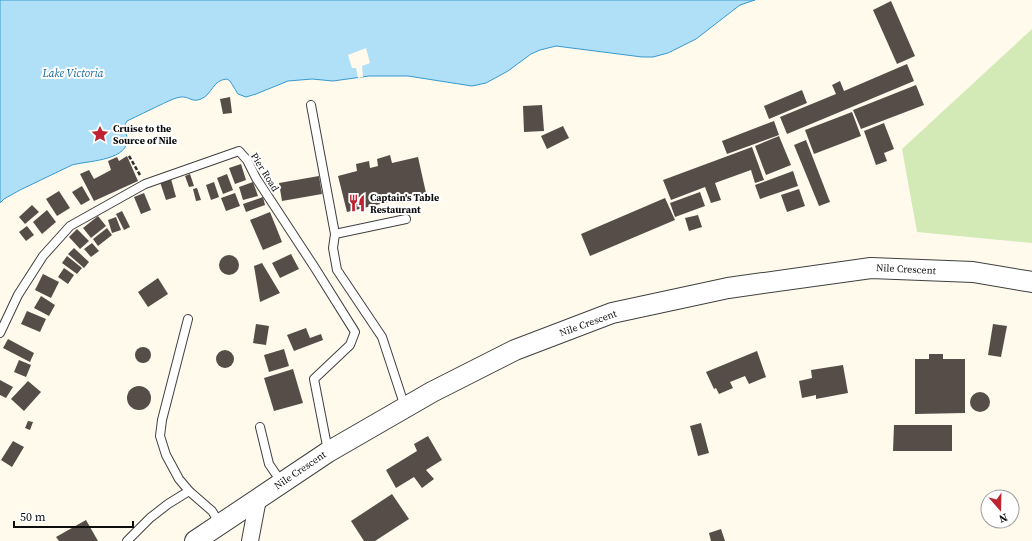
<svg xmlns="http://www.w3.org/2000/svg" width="1032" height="541" font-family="'Source Serif 4',serif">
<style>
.green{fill:#d3eab6}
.water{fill:#b0e0f7;stroke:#369acf}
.pier{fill:#fffaec}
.building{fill:#564d49}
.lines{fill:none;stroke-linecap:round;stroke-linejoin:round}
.service-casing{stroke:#404040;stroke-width:10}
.minor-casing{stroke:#404040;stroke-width:18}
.tertiary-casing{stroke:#404040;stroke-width:22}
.path{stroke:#2f2f2f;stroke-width:2.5;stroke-dasharray:4 2;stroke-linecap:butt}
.service{stroke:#fff;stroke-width:8}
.minor{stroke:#fff;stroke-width:16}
.tertiary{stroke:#fff;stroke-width:20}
.labels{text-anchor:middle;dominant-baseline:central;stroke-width:4;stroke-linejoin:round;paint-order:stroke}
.poi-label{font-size:10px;font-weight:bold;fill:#0d0d0d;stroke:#fff;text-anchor:start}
.street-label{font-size:10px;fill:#0d0d0d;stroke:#fff}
.water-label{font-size:11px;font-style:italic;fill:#146aa0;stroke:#fff}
</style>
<rect width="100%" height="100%" fill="#fffaec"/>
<path class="green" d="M 1032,29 L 1032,243 L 917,232 L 902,149 Z"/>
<path class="water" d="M 0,0 L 755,0 L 740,5 L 696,39 L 668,53 L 653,57 L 642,57 L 556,46 L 540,50 L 531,54 L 508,71 L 486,83 L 472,86 L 408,76 L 369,76 L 333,81 L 312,79 L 288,81 L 256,94 L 246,97 L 238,94 L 230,81 L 227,79 C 212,80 213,94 201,99 C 192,103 189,96 181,97 C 173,98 165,103 158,106 C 148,111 137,116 127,121 C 122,128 128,134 127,142 C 124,161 86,161 72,165 L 20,190 L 4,199 L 0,203 Z"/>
<path class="pier" d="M 366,48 L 370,63 L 362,66 L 363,77 L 358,78 L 356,68 L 352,68 L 348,55 Z"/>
<g class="building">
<path d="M 891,1 L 915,56 L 897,64 L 873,10 Z"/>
<path d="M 907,64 L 914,81 L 787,134 L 780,117 L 836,94 L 832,85 L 840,81 L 844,91 Z"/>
<path d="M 916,85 L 924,105 L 861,129 L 853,110 Z"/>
<path d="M 802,90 L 807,103 L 769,119 L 764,106 Z"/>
<path d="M 230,97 L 232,113 L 223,114 L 220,99 Z"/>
<path d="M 542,105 L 544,131 L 524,132 L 523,106 Z"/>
<path d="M 852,112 L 861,136 L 814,154 L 805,130 Z"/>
<path d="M 774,121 L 779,135 L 727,154 L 722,141 Z"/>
<path d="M 884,123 L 894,149 L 884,153 L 887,161 L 876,165 L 864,131 Z"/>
<path d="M 563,126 L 569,138 L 547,149 L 541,136 Z"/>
<path d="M 779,136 L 791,165 L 766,175 L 755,146 Z"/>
<path d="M 806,140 L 830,202 L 819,206 L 794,145 Z"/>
<path d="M 752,147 L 764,180 L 755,183 L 751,170 L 715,183 L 721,200 L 711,203 L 705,187 L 671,200 L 663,180 Z"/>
<path d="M 390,155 L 392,163 L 418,157 L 426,193 L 347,212 L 338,176 L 357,171 L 356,164 L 369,161 L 370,168 L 378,166 L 377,159 Z"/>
<path d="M 127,156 L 138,181 L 94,201 L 80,174 L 89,170 L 94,179 L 111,170 L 108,161 L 117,157 L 119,161 Z"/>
<path d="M 241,164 L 246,180 L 235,184 L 229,168 Z"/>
<path d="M 793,171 L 798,186 L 760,199 L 755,185 Z"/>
<path d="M 190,174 L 194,186 L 189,187 L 185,176 Z"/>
<path d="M 227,174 L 233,190 L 223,194 L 217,178 Z"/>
<path d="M 319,176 L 322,194 L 282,201 L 279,183 Z"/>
<path d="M 171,179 L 176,197 L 166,200 L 160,182 Z"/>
<path d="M 214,182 L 219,197 L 211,200 L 206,185 Z"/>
<path d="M 253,182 L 258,196 L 243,200 L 239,187 Z"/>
<path d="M 82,186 L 90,200 L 81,205 L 72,192 Z"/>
<path d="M 197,188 L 201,200 L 196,201 L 193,189 Z"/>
<path d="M 799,189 L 805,206 L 787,212 L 781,195 Z"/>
<path d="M 59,191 L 70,208 L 57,216 L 46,199 Z"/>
<path d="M 700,192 L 705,206 L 675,217 L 670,203 Z"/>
<path d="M 144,193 L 151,210 L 141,214 L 134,197 Z"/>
<path d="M 235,193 L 240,206 L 226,211 L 221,198 Z"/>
<path d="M 263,197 L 265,205 L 246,212 L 243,204 Z"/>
<path d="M 665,198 L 675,220 L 590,256 L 581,234 Z"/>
<path d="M 32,205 L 39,212 L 25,224 L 19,217 Z"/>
<path d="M 47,210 L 56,222 L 42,234 L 33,222 Z"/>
<path d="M 122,211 L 130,227 L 124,230 L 116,214 Z"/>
<path d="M 270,212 L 282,242 L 263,250 L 250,220 Z"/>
<path d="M 698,215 L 702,227 L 689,231 L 685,218 Z"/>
<path d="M 98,216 L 106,226 L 91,238 L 83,228 Z"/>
<path d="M 116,217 L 121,230 L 112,233 L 108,220 Z"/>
<path d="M 27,226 L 34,235 L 26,241 L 19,232 Z"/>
<path d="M 107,228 L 112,235 L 98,246 L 93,239 Z"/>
<path d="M 77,229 L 89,241 L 80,249 L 69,237 Z"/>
<path d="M 92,243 L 99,251 L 91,257 L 84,249 Z"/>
<path d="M 74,248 L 89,262 L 84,268 L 68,254 Z"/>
<path d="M 291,254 L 299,269 L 280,278 L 272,263 Z"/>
<circle cx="229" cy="265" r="10"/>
<path d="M 67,256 L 82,268 L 77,274 L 62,263 Z"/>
<path d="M 262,263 L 280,293 L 260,302 L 254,266 Z"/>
<path d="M 64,268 L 74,275 L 68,284 L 58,277 Z"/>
<path d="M 43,274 L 59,282 L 51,298 L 35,290 Z"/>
<path d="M 158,278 L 168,294 L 148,307 L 138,292 Z"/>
<path d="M 41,296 L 55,305 L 49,316 L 34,308 Z"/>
<path d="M 27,311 L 46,319 L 40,332 L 21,324 Z"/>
<path d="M 256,324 L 269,326 L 266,345 L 253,343 Z"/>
<path d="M 993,324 L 1007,326 L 1001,357 L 988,355 Z"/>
<path d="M 306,328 L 310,338 L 321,334 L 323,340 L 294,351 L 287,335 Z"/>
<path d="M 8,339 L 34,353 L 30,362 L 3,348 Z"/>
<circle cx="143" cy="355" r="8"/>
<path d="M 284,349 L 289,366 L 269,372 L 264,355 Z"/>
<circle cx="225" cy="359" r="9"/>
<path d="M 757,351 L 766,377 L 749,384 L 745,376 L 730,382 L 733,388 L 719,394 L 716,388 L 714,389 L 706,372 Z"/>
<path d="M 929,354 L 943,354 L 943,359 L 965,359 L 965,413 L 915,414 L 915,359 L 929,359 Z"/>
<path d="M 19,360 L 31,365 L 26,377 L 14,372 Z"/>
<path d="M 843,365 L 848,393 L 816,399 L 816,395 L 802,398 L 799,381 L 812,378 L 811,370 Z"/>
<path d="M 293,369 L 303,403 L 274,411 L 264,378 Z"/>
<path d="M 0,380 L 13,387 L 6,398 L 0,395 Z"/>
<path d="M 28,381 L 41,392 L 24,411 L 11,399 Z"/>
<circle cx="139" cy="398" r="12"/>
<circle cx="980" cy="402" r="10"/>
<path d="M 28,421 L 33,422 L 30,430 L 25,428 Z"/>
<path d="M 701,423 L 709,453 L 698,456 L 690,426 Z"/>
<path d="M 894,425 L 952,425 L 952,451 L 893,451 Z"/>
<path d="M 428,436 L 442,460 L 426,470 L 434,479 L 422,488 L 414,477 L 396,488 L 386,470 L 417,451 L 414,444 Z"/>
<path d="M 13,441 L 24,447 L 12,467 L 1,460 Z"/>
<path d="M 392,494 L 409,519 L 375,541 L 364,541 L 351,521 Z"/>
<path d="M 86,520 L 98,541 L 59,541 L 56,537 Z"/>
<path d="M 721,529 L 725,541 L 711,541 L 709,533 Z"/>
</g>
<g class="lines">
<g class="service-casing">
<g id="service">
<path d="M 311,105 L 335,234 L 333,248 L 337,270 L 382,337 L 405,407"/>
<path d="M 335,234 L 406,219"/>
<path d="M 188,319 L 162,420 L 160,436 L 166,455 L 179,479 L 189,491 L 212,511 L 220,524"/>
<path d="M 0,333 L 18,295 L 43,256 L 70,226 L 145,184 L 239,151 L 247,160 L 256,178 L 315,268 L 355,332 L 350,345 L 314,379 L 328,451"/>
<path d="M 260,427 L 269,464 L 282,483"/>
<path d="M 127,541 L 150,518 L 168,504 L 189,491"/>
</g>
</g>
<g class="minor-casing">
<path id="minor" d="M 250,541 L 258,499"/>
</g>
<g class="tertiary-casing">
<path id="tertiary" d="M 195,541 L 328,452 L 432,392 L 515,350 L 612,313 L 728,288 L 871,268 L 973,272 L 1032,282"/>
</g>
<path class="path" d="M 129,156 L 140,175"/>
<use href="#service" class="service"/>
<use href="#minor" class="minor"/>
<use href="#tertiary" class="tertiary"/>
</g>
<defs>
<g id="sight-bare" transform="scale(1.38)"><path d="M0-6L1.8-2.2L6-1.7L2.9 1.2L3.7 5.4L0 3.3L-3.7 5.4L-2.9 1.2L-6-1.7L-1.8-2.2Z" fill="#bf2332" stroke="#fff" stroke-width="2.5" paint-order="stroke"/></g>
<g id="restaurant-bare" transform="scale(1.38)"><path d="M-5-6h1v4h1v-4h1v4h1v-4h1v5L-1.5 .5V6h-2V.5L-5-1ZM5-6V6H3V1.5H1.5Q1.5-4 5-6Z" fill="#bf2332" stroke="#fff" stroke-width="2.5" paint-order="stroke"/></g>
</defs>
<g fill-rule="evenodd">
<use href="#sight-bare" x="100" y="134"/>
<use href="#restaurant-bare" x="357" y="203"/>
</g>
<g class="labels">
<g class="poi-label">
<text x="113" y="128">Cruise to the<tspan x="113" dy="12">Source of Nile</tspan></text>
<text x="370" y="197">Captain's Table<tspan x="370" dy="12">Restaurant</tspan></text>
</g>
<g class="street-label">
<text transform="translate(265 172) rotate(58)">Pier Road</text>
<text transform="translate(906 269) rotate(3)">Nile Crescent</text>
<text transform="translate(588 323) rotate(-20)">Nile Crescent</text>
<text transform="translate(300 470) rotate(-34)">Nile Crescent</text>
</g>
<g class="water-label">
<text x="73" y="73">Lake Victoria</text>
</g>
</g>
<g transform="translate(1000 509) rotate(160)"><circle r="19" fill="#ffffff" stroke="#9e9e9e"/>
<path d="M0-3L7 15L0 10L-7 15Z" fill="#bf2332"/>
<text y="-6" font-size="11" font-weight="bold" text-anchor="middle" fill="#0d0d0d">N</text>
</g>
<path d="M14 521v6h119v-6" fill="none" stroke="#0d0d0d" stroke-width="2"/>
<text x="20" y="521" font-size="12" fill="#0d0d0d" stroke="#ffffff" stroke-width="3" paint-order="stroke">50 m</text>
</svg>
